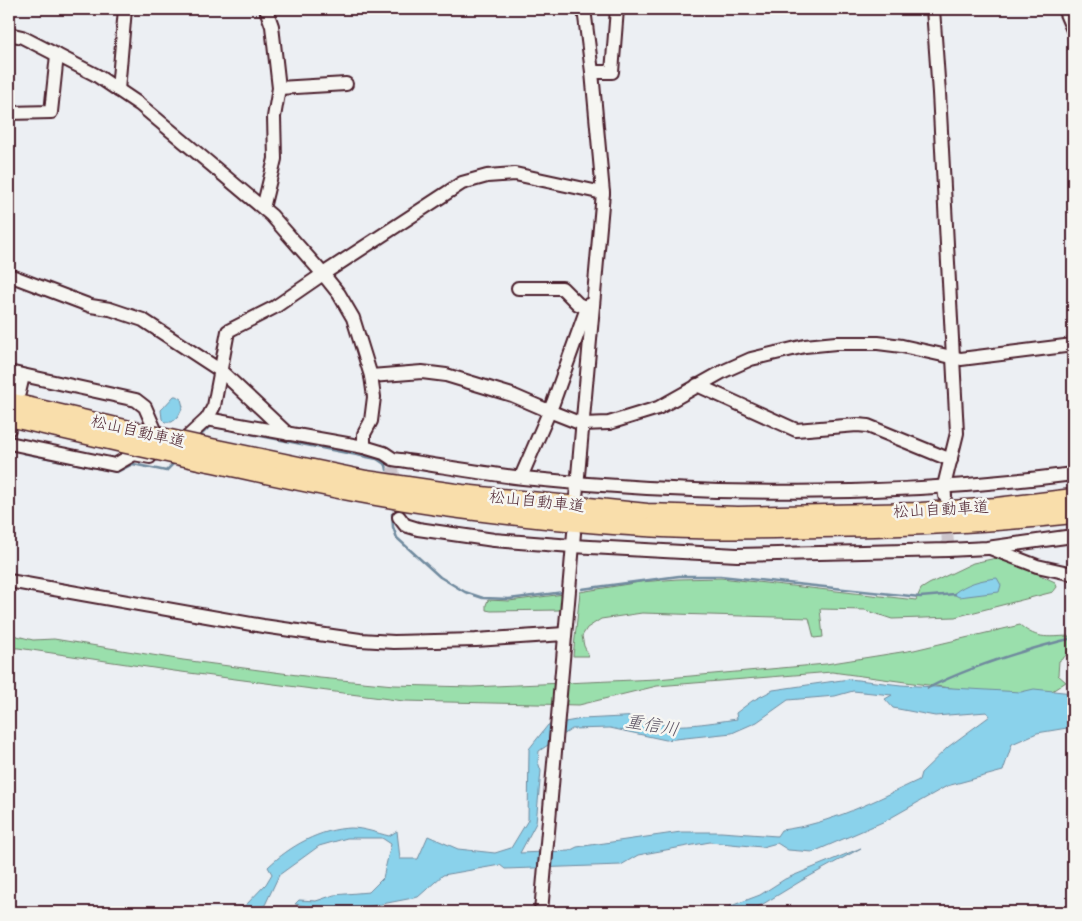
<svg xmlns="http://www.w3.org/2000/svg" width="1082" height="921" font-family="Mynerve,'Klee One',sans-serif">
<style>
.green{fill:#9adfac;stroke:#727f6c}
.water{fill:#8ad2eb;stroke:#708a9e;fill-rule:evenodd}
.lines{fill:none;stroke-linecap:round;stroke-linejoin:round}
.stream{stroke:#708a9e;stroke-width:2.5}
.minor-tunnel{stroke:#ccc5cb;stroke-width:12;stroke-dasharray:12 6;stroke-linecap:butt}
.minor-casing{stroke:#4a1f2b;stroke-width:16}
.highway-casing{stroke:#4a1f2b;stroke-width:21}
.minor{stroke:#f6f6f2;stroke-width:12}
.highway{stroke:#f9deab;stroke-width:18}
.highway-bridge-casing{stroke:#4a1f2b;stroke-width:21;stroke-linecap:butt}
.highway-bridge{stroke:#f9deab;stroke-width:18}
.labels{text-anchor:middle;dominant-baseline:central;stroke-width:5;stroke-linejoin:round;paint-order:stroke}
.street-label{font-size:16px;fill:#4a1f2b;stroke:#f6f6f2}
.water-label{font-size:18px;font-style:italic;fill:#5d5565;stroke:#f6f6f2}
</style>
<rect width="100%" height="100%" fill="#eceff3"/>
<filter id="ink" filterUnits="userSpaceOnUse"><feTurbulence type="fractalNoise" baseFrequency=".02" numOctaves="2"/><feDisplacementMap in="SourceGraphic" scale="10" xChannelSelector="R" yChannelSelector="G"/><feConvolveMatrix kernelMatrix="1 2 1 2 8 2 1 2 1" color-interpolation-filters="sRGB"/></filter>
<g filter="url(#ink)">
<g class="green">
<path d="M 1001,557 L 1055,582 L 1057,587 L 1053,592 L 955,617 L 892,619 L 865,610 L 820,609 L 823,637 L 814,638 L 809,618 L 642,613 L 601,619 L 587,628 L 582,636 L 584,646 L 589,656 L 573,656 L 580,592 L 640,582 L 678,579 L 721,578 L 916,600 L 921,589 L 929,584 L 973,563 Z"/>
<path d="M 564,594 L 563,607 L 560,610 L 491,611 L 486,610 L 486,605 L 488,600 L 509,601 Z"/>
<path d="M 1020,625 C 1038,641 1050,636 1073,636 C 1073,647 1069,655 1059,661 L 1058,675 L 1066,682 L 1038,700 L 832,672 L 657,686 L 579,705 L 404,701 L 174,671 L 18,648 L 9,648 L 9,634 L 33,640 L 54,639 L 183,660 L 320,678 L 394,685 L 471,687 L 657,679 L 826,664 L 914,650 Z"/>
</g>
<g class="water">
<path d="M 174,396 L 176,396 L 181,399 L 183,407 L 178,417 L 172,422 L 165,422 L 162,419 L 161,410 Z"/>
<path d="M 997,578 L 1001,585 L 999,592 L 959,597 L 953,594 C 967,583 980,580 997,578 Z"/>
<path d="M 849,679 L 901,685 L 1021,692 L 1034,689 L 1073,693 L 1073,727 L 1037,733 L 1012,744 L 1003,771 L 947,786 L 885,821 L 813,852 L 788,850 L 777,843 L 762,847 L 710,842 L 638,855 L 621,865 L 505,869 L 500,865 L 443,875 L 418,897 L 341,912 L 277,912 L 305,906 L 295,904 L 299,900 L 316,901 L 334,895 L 369,892 L 383,878 L 391,844 L 382,838 L 347,838 L 319,846 L 279,875 L 265,905 L 252,912 L 217,912 L 245,906 L 266,884 L 272,874 L 268,867 C 290,846 320,829 351,828 C 363,828 377,833 389,836 L 397,831 L 400,859 L 418,859 L 428,836 L 458,849 L 495,853 L 511,848 L 528,820 L 529,749 L 548,725 L 582,719 L 642,716 C 661,733 713,722 737,719 L 736,713 L 752,701 L 773,690 ZM 853,691 L 892,695 L 885,699 L 893,708 L 935,716 L 987,712 L 990,716 L 948,747 L 921,773 L 919,780 C 874,801 831,824 781,830 L 777,836 L 721,832 L 681,832 L 577,847 L 569,851 L 520,853 L 536,823 L 541,771 L 538,762 L 539,751 L 572,729 L 610,728 L 666,740 L 732,733 L 757,722 L 788,700 L 835,696 Z"/>
<path d="M 861,848 L 801,881 L 763,904 L 747,912 L 715,912 L 760,895 L 785,879 Z"/>
</g>
<g class="lines">
<g class="stream">
<path d="M 198,438 L 210,426 L 377,459 L 386,465 L 387,470"/>
<path d="M 20,450 L 23,453 L 117,472 L 133,464 L 166,471 L 175,462"/>
<path d="M 392,514 L 393,527 L 397,538 L 440,577 L 465,592 L 483,598 L 509,599 L 564,592"/>
<path d="M 582,589 L 679,576 L 720,576 L 920,597 L 955,594"/>
<path d="M 928,688 C 974,665 1024,650 1073,638"/>
</g>
<g class="minor-tunnel">
<path d="M 393,467 L 399,517"/>
<path d="M 946,517 L 948,544"/>
</g>
<g class="minor-casing">
<g id="minor">
<path d="M 933,9 L 939,93 L 957,433 L 944,486 L 945,496"/>
<path d="M 1064,9 L 1073,30"/>
<path d="M 9,34 L 22,37 L 96,75 L 139,104 L 271,215 L 323,274 L 339,294 L 353,318 L 371,376 L 374,397 L 371,421 L 364,434 L 364,447"/>
<path d="M 592,72 L 612,72 L 617,9"/>
<path d="M 279,88 L 346,84"/>
<path d="M 118,90 L 125,9"/>
<path d="M 9,113 L 51,112 L 57,55"/>
<path d="M 263,208 L 275,159 L 274,117 L 279,88 L 272,26 L 266,9"/>
<path d="M 9,275 L 91,306 L 110,309 L 143,320 L 221,371 L 288,434"/>
<path d="M 518,288 L 562,288 L 578,304 L 587,308"/>
<path d="M 9,372 L 136,400 L 145,407 L 159,439 L 162,441"/>
<path d="M 371,376 L 422,372 L 446,375 L 512,395 L 549,411 L 582,424 L 609,423 L 658,408 L 724,371 L 751,359 L 805,346 L 836,343 L 878,343 L 902,346 L 961,359 L 1073,345"/>
<path d="M 697,385 L 796,430 L 857,425 L 868,426 L 951,460"/>
<path d="M 19,393 L 23,376"/>
<path d="M 207,419 L 214,406 L 228,331 L 275,307 L 323,274 L 462,183 L 487,176 L 515,174 L 603,193"/>
<path d="M 9,429 L 9,428"/>
<path d="M 9,443 L 115,465 L 134,454 L 150,457"/>
<path d="M 179,445 L 207,419 L 364,447 L 384,453 L 393,459 C 436,465 480,473 523,478 C 703,497 894,497 1073,474"/>
<path d="M 521,477 L 553,403 L 588,305"/>
<path d="M 576,498 L 603,193 L 592,72 L 584,9"/>
<path d="M 399,517 L 405,525 L 418,529 L 494,540 L 572,546 L 737,555 L 948,550 L 987,548 L 1073,536"/>
<path d="M 990,548 L 1037,566 L 1073,574"/>
<path d="M 9,581 L 263,626 L 360,640 L 394,642 L 476,640 L 564,634"/>
<path d="M 541,912 L 574,533"/>
</g>
</g>
<g class="highway-casing">
<g id="highway">
<path d="M 9,402 L 125,429"/>
<path d="M 9,417 L 122,443"/>
<path d="M 202,446 L 366,480 L 462,494 L 647,513 L 738,516 L 921,512 L 997,507 L 1073,498"/>
<path d="M 199,460 C 286,478 372,498 460,509 C 521,517 583,524 645,527 C 704,531 763,529 822,528 C 906,527 990,523 1073,514"/>
</g>
</g>
<use href="#minor" class="minor"/>
<use href="#highway" class="highway"/>
<g class="highway-bridge-casing">
<g id="highway-bridge">
<path d="M 125,429 L 202,446"/>
<path d="M 122,443 L 199,460"/>
</g>
</g>
<use href="#highway-bridge" class="highway-bridge"/>
</g>
</g>
<g class="labels">
<g class="street-label">
<text transform="translate(138 432) rotate(13)">松山自動車道</text>
<text transform="translate(537 502) rotate(6)">松山自動車道</text>
<text transform="translate(941 510) rotate(-3)">松山自動車道</text>
</g>
<g class="water-label">
<text transform="translate(652 726) rotate(10)">重信川</text>
</g>
</g>
<rect width="1082" height="921" fill="none" stroke="#f6f6f2" stroke-width="30"/>
<rect x="15" y="15" width="1052" height="891" fill="none" stroke="#4a1f2b" stroke-width="2" filter="url(#ink)"/>
</svg>
